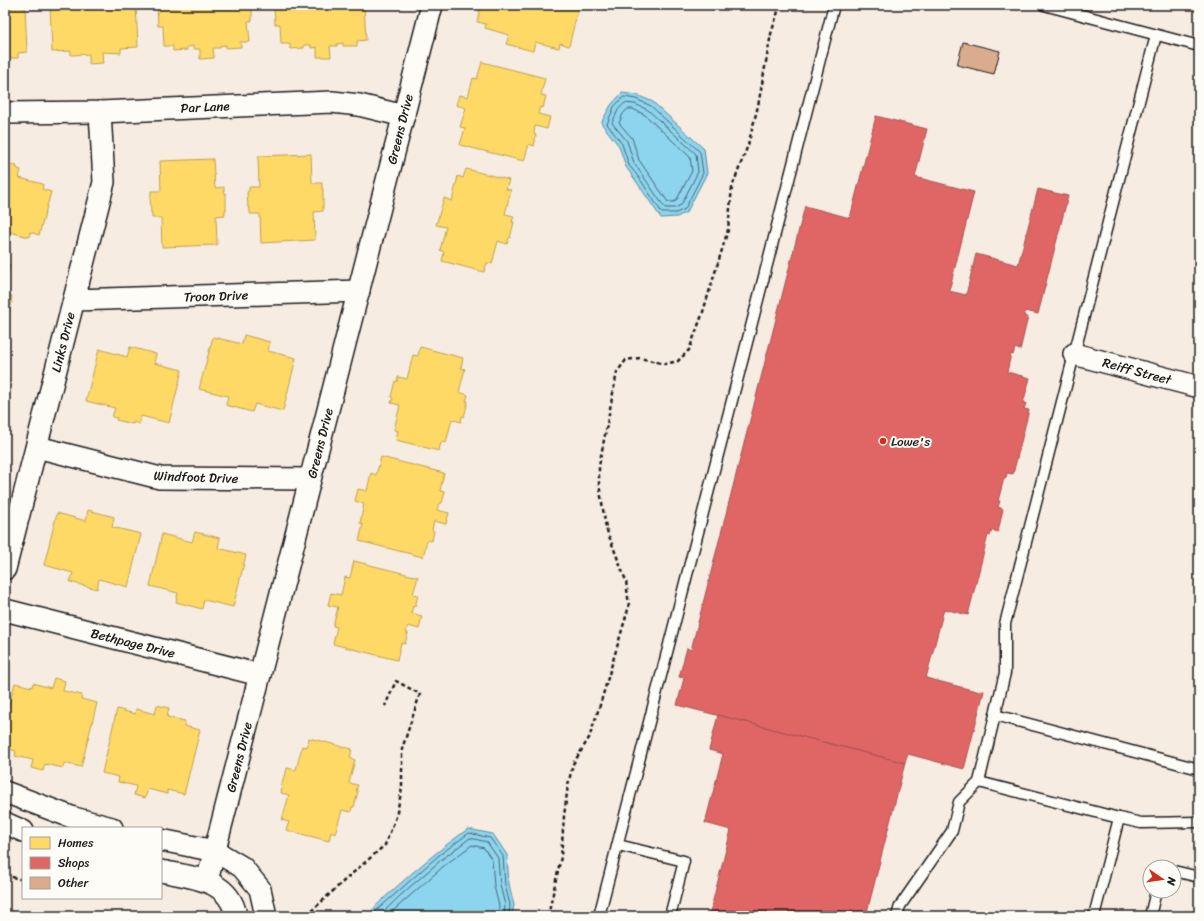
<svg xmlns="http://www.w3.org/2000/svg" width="1204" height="921" font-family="Sriracha,sans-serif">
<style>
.water{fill:#8dd4ee;stroke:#608a9a}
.homes{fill:#ffd966;stroke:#bba050}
.shops{fill:#e06666;stroke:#a55050}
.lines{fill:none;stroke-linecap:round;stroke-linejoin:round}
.shore{stroke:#496670;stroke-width:1}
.building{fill:#daab8c;stroke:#1c1c1c}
.lane-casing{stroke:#1c1c1c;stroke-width:13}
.street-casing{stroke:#1c1c1c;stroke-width:24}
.path{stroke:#1c1c1c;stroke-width:2.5;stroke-dasharray:4 3;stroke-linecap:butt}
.lane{stroke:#fdfcf7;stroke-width:10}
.street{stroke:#fdfcf7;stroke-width:21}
.poi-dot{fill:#c8321e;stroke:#fdfcf7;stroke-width:1.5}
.labels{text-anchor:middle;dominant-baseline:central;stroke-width:4;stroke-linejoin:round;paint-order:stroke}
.street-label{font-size:13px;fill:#1c1c1c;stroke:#fdfcf7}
.poi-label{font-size:13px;fill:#1c1c1c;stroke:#fdfcf7;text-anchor:start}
</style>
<rect width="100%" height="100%" fill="#f6ece2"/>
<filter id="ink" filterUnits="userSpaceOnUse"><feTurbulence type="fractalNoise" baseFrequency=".025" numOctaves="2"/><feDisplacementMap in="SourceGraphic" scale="8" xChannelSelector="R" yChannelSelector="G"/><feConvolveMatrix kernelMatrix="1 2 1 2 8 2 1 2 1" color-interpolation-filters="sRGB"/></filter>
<g filter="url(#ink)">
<g class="water">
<path d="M 622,93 L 637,95 L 653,102 L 704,149 L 707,173 L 687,212 L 677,217 L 661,218 L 636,181 L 626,167 L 619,146 L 601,123 L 611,105 Z"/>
<path d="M 468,829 L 493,834 L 507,855 L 509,884 L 514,905 L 512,916 L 369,916 C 374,906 383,899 392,891 C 416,869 441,848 468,829 Z"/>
</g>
<g class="homes">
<path d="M 5,5 L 25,5 L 27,52 L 18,53 L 18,58 L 5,58 Z"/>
<path d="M 50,5 L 136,5 L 138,47 L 121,48 L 121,53 L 102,52 L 103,63 L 89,64 L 89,54 L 71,55 L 71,51 L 52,52 Z"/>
<path d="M 157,5 L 252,5 L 252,21 L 248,21 L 250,42 L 240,42 L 241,47 L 226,48 L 226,45 L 220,46 L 220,48 L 213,48 L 214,58 L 200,59 L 200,49 L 193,49 L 193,46 L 187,47 L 187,50 L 173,51 L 173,46 L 164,46 L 163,26 L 158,26 Z"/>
<path d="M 274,5 L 364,5 L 366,40 L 357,41 L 357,46 L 343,46 L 343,43 L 337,44 L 337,46 L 330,46 L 331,57 L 317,57 L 317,47 L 311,48 L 311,45 L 304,45 L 304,48 L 290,49 L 290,44 L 281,44 L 280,24 L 275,24 Z"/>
<path d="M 481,5 L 579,5 L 569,46 L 560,43 L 559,48 L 535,42 L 533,51 L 506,44 L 509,35 L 485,28 L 486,24 L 477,22 Z"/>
<path d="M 482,62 L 545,78 L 541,95 L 546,96 L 543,108 L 540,107 L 538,114 L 550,117 L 547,129 L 535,126 L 534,134 L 536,135 L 534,146 L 529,144 L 524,161 L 460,145 L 465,128 L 460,127 L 466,108 L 456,105 L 459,95 L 468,97 L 473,78 L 477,79 Z"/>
<path d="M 311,154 L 312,183 L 322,183 L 322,189 L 323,189 L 323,211 L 314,212 L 315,240 L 261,243 L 260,214 L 250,214 L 250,208 L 248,208 L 247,192 L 249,191 L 249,187 L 259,187 L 258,156 Z"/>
<path d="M 213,159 L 215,188 L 224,187 L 224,193 L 226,193 L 226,210 L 225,210 L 225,215 L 216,216 L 217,245 L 162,247 L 161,218 L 152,218 L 152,213 L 151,213 L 150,197 L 151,197 L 151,191 L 161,191 L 160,161 Z"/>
<path d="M 5,164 L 17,166 L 16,168 L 21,170 L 19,178 L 43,184 L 42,189 L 51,192 L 39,235 L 30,232 L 29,237 L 6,231 L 5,235 Z"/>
<path d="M 466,169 L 509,180 L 506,189 L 511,190 L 505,214 L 514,216 L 512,222 L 514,222 L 510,238 L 509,238 L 507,244 L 498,241 L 492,264 L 487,263 L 484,272 L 442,261 L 444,252 L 440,250 L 446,227 L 436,225 L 444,198 L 452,201 L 458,176 L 463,178 Z"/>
<path d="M 5,264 L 10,265 L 5,286 Z"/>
<path d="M 5,295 L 12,296 L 11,302 L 12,302 L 6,323 Z"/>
<path d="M 244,335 L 270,342 L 268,351 L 296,358 L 283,411 L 255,404 L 252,412 L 226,405 L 228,396 L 199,389 L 213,337 L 242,344 Z"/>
<path d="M 130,347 L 156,354 L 154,363 L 182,370 L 169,423 L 141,416 L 139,424 L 134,422 L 133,424 L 116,420 L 117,418 L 112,417 L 115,408 L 86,401 L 99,349 L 127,357 Z"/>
<path d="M 420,347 L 463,358 L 461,368 L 465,369 L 459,392 L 468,395 L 466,401 L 468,401 L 464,417 L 462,416 L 461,422 L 452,419 L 446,443 L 441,442 L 439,451 L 396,440 L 398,431 L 394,430 L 400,405 L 391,403 L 393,398 L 391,397 L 395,381 L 397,382 L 398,377 L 407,379 L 413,355 L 418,356 Z"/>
<path d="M 381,457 L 444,473 L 440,491 L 445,492 L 442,503 L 439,503 L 437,510 L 449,513 L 446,524 L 434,521 L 432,530 L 434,531 L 432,541 L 427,540 L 423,557 L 359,541 L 363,524 L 360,523 L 364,504 L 355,501 L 358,489 L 367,491 L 371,473 L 376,475 Z"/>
<path d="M 88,510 L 114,517 L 112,527 L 141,534 L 128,587 L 99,579 L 97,589 L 70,582 L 73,573 L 44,565 L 57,513 L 86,521 Z"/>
<path d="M 195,532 L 220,538 L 218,548 L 246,555 L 233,607 L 204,600 L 202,609 L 176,602 L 178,593 L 150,586 L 162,534 L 192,542 Z"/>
<path d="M 354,561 L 418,577 L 413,594 L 418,595 L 415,607 L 413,606 L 411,613 L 422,616 L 419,629 L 408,626 L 406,633 L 408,633 L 405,644 L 401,643 L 397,660 L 333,644 L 337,627 L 333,626 L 338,607 L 328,605 L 331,593 L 341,595 L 345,577 L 350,578 Z"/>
<path d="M 54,678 L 65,681 L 63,691 L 82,695 L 81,699 L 97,703 L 81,767 L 64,763 L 63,768 L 45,764 L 43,771 L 31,768 L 33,760 L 15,756 L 16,751 L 5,748 L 5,721 L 15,683 L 32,687 L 33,683 L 51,688 Z"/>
<path d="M 157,705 L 169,708 L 167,717 L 185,721 L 184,726 L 200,730 L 184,794 L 167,790 L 167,794 L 148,789 L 145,798 L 134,795 L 136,786 L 118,782 L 119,777 L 102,773 L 117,709 L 135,714 L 136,709 L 155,714 Z"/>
<path d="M 309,738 L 352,749 L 350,758 L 355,760 L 349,783 L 358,785 L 356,791 L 358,791 L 354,807 L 352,807 L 351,812 L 342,810 L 335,834 L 331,832 L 329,841 L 286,830 L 289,822 L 282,820 L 289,795 L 281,793 L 282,788 L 281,787 L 285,773 L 286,773 L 287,768 L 296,770 L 302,746 L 307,747 Z"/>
</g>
<g class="shops">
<path d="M 876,116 L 927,129 L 915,177 L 974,192 L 949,291 L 966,295 L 976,254 L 1018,265 L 1038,189 L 1068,196 L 1038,314 L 1025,311 L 1024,316 L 1028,317 L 1020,350 L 1015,348 L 1013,355 L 1011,354 L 1007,372 L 1030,378 L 1023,403 L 1026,403 L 1024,409 L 1029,410 L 1013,474 L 1007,473 L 1006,478 L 1004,478 L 998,501 L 1000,501 L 998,507 L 1003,509 L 998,532 L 992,530 L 990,536 L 988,535 L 968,615 L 944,609 L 926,678 L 980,692 L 980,690 L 984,691 L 964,769 L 908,754 L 905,763 L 677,705 L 684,678 L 679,677 L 687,648 L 691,650 L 805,206 L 850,218 Z"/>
<path d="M 718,715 L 905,763 L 866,916 L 709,916 L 731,830 L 705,823 L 723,754 L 709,750 Z"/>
</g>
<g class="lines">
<g class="shore">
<path d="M 624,97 L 636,99 L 651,106 L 700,152 L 703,173 L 685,209 L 676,213 L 662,213 L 640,179 L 629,165 L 622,144 L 607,124 L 614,107 Z"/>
<path d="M 625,103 L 635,104 L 648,110 L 696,154 L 698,172 L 681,205 L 675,208 L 665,208 L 634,163 L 627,141 L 612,123 L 618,110 Z"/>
<path d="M 628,109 L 633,109 L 645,115 L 690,157 L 692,171 L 676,201 L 673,202 L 668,202 L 639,160 L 632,138 L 619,123 L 623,114 Z"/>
<path d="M 374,916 L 376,911 L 438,856 L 469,833 L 490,838 L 503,856 L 505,885 L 510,905 L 509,916"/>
<path d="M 379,916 L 403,893 L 441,860 L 470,838 L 487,842 L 498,858 L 500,885 L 505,905 L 504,916"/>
<path d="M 387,916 L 445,865 L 472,845 L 484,848 L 492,860 L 494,886 L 499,906 L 498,916"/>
</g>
</g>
<path class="building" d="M 963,42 L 1000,51 L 994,74 L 957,65 Z"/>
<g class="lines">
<g class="lane-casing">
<g id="lane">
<path d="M 1044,5 L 1199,46"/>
<path d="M 995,715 L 1199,769"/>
<path d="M 979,782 L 1119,818"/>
<path d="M 618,845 L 684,861 L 670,916"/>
<path d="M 1174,871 L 1199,877"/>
<path d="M 599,916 L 834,5"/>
<path d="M 897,916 L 900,906 L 952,831 L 959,802 L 979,782 L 1005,673 L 1005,624 L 1156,35"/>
<path d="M 1094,916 L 1119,818 L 1141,823 L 1199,822"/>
<path d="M 1150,916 L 1156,891"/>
</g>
</g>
<g class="street-casing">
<g id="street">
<path d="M 5,113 L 100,112 L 332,102 L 359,105 L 404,116"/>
<path d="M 74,300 L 359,291"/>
<path d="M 1074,354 L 1199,387"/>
<path d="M 37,447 L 160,478 L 310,479"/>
<path d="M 5,569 L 104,182 L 100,112"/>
<path d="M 5,610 L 260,675"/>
<path d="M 5,792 L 74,818 L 112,828"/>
<path d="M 5,823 L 23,831"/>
<path d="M 161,840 L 215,851 L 242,867 L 260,889 L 266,916"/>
<path d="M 161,871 C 191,877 230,879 236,916"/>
<path d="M 207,881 L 432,5"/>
</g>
</g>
<g class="path">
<path d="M 5,875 L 23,880"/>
<path d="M 306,916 L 346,879 L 385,845 L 396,817 L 402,788 L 402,749 L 420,694 L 396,681 L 385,706"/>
<path d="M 548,916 L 561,857 L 564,816 L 568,785 L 573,764 L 589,738 L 600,705 L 629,606 L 626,581 L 606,528 L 599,484 L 599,466 L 617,372 L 626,360 L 640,358 L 665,364 L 678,361 L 689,350 L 702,315 L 728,230 L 732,187 L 748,145 L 758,106 L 771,34 L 780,5"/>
</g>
<use href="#lane" class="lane"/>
<use href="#street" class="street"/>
</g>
</g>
<circle class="poi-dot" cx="883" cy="441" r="4"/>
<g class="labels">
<g class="street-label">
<text transform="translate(205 107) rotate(-3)">Par Lane</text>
<text transform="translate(400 129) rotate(-76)">Greens Drive</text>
<text transform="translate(216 296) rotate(-2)">Troon Drive</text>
<text transform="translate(63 342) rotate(-76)">Links Drive</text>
<text transform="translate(1137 371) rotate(15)">Reiff Street</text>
<text transform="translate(320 443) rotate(-76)">Greens Drive</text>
<text transform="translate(196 477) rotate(2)">Windfoot Drive</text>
<text transform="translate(133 643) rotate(14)">Bethpage Drive</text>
<text transform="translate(239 757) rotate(-76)">Greens Drive</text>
</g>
<g class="poi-label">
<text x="891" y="441">Lowe's</text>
</g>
</g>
<rect width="1204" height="921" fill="none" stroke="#fdfcf7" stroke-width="20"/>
<rect x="10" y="10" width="1184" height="901" fill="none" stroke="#1c1c1c" stroke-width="1.5" filter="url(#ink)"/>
<rect x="22" y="827" width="140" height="72" fill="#fdfcf7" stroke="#a3a29f"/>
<rect x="30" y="837" width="20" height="12" fill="#ffd966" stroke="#a3a29f"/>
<text x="58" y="847" font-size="12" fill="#1c1c1c">Homes</text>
<rect x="30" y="857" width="20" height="12" fill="#e06666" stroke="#a3a29f"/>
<text x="58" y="867" font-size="12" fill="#1c1c1c">Shops</text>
<rect x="30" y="877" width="20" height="12" fill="#daab8c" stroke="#a3a29f"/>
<text x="58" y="887" font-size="12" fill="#1c1c1c">Other</text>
<g transform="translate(1162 879) rotate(103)"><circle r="19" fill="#fdfcf7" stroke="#a3a29f"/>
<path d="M0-3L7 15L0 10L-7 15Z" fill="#c8321e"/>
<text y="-6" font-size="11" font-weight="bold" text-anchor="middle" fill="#1c1c1c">N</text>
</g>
</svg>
